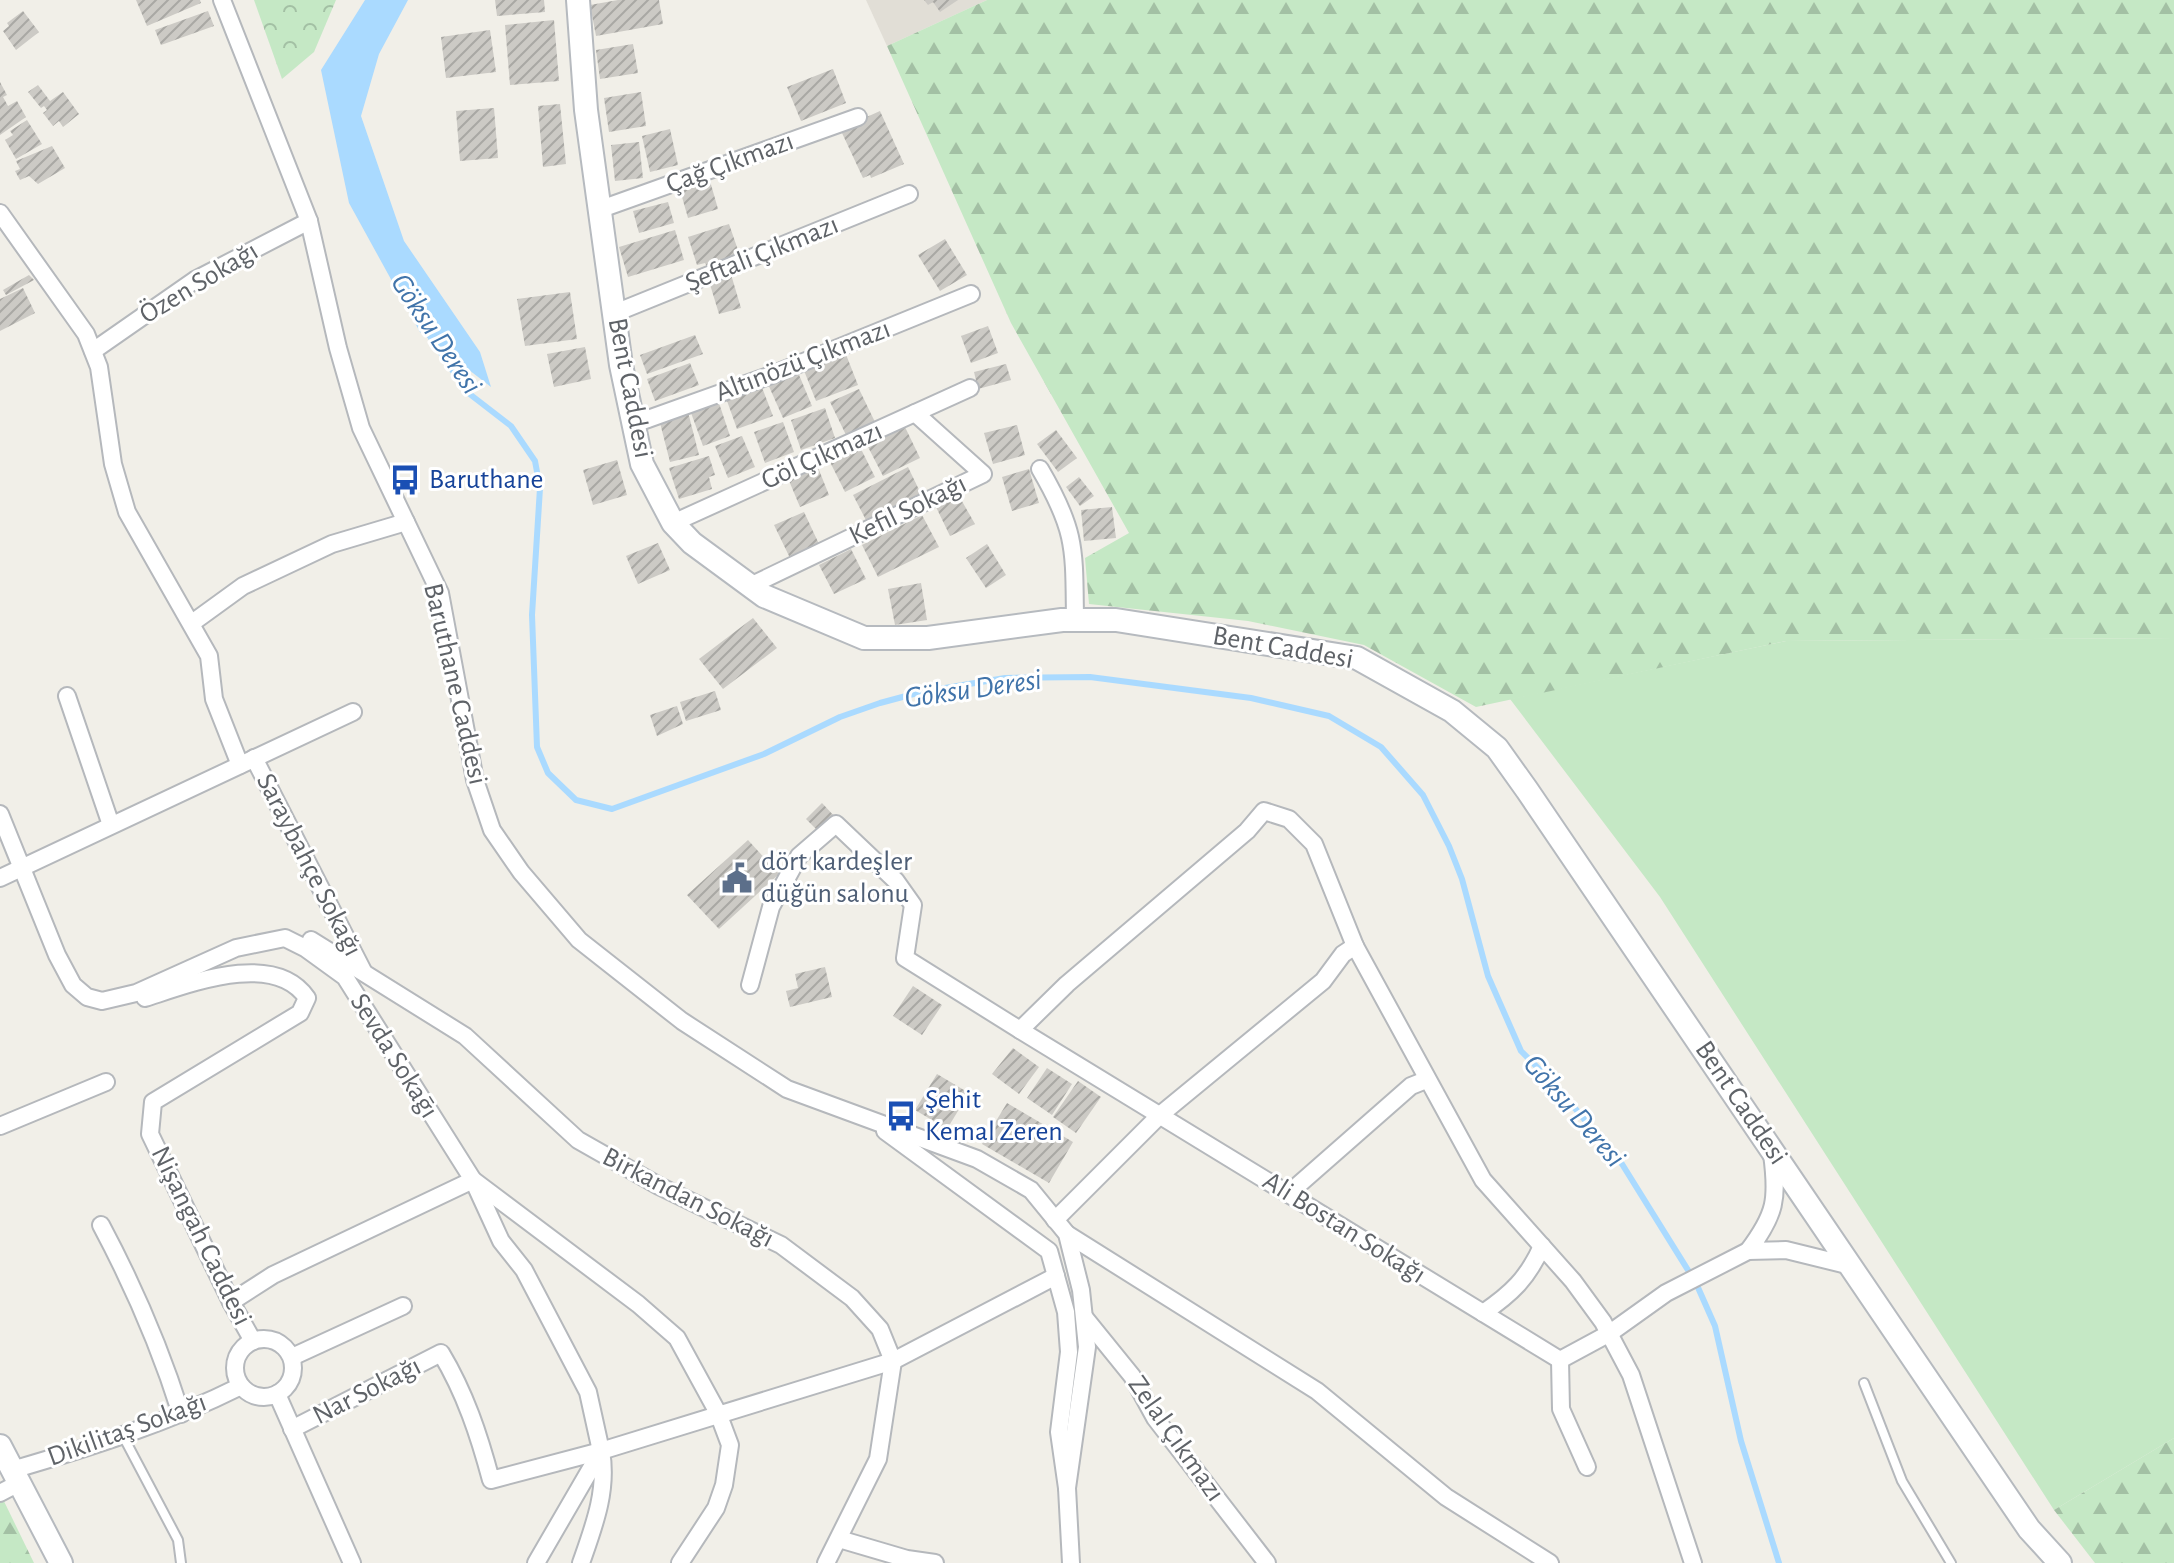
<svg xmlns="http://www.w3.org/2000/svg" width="2174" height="1563" font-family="'Alegreya Sans',sans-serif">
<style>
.education{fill:#e1ded6}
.green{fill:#c5e8c5}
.forest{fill:url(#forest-firs)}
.park{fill:url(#park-crowns)}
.water{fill:#aadaff}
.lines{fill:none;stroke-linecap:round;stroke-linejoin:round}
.stream{stroke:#aadaff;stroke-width:6}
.building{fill:url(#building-hatch)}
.lane-casing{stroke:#b5b8bc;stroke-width:12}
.street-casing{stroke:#b5b8bc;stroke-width:20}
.secondary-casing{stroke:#b6babf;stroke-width:26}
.lane{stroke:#fff;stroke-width:8}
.street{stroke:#fff;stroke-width:16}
.secondary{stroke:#fff;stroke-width:22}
.labels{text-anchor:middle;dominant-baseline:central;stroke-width:6;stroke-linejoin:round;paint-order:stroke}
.street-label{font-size:28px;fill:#5f6368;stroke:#fff}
.transit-label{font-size:28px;fill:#164399;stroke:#fff;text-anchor:start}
.service-label{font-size:28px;fill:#4e5e75;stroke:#fff;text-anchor:start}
.water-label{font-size:30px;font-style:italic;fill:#4174aa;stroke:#fff}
</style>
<defs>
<pattern id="forest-firs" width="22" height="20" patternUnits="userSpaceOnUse" patternTransform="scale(2)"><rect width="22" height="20" fill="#c5e8c5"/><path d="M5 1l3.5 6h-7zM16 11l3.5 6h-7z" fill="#a3c0a4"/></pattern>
<pattern id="park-crowns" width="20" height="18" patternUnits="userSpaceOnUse" patternTransform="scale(2)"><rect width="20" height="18" fill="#c5e8c5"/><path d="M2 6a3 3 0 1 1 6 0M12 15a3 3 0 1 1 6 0" fill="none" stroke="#a3c0a4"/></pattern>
<pattern id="building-hatch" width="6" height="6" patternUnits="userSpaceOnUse" patternTransform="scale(2)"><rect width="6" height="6" fill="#cccac5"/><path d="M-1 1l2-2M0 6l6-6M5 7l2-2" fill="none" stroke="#a9a8a4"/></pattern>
</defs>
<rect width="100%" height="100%" fill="#f1efe8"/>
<path class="education" d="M 866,0 L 987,0 L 887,46 Z"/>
<path class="green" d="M 2174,638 L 2174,1438 L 2054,1510 L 1660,897 L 1510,699 L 1786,641 Z"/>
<g class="forest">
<path d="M 987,0 L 2174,0 L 2174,638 L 1786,641 L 1476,707 L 1364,645 L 1248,621 L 1089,604 L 1085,558 L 1129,533 L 1011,323 L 887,46 Z"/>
<path d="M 2174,1438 L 2174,1563 L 2095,1563 L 2054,1510 Z"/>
<path d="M 0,1493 L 34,1563 L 0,1563 Z"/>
</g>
<path class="park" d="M 254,0 L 336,0 L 314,52 L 282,79 Z"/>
<path class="water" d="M 365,0 L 408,0 L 379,54 L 361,116 L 404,241 L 480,352 L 491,387 L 420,332 L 349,203 L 321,70 Z"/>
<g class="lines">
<path class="stream" d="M 431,338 L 467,392 L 511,426 L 535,461 L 540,488 L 532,615 L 537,747 L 548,773 L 576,800 L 612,809 L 764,754 L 840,717 L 880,703 L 921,692 L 1005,678 L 1090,677 L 1251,698 L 1329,716 L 1381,747 L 1423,795 L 1449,846 L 1462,879 L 1488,976 L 1521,1051 L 1557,1087 L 1622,1164 L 1696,1283 L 1715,1326 L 1741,1441 L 1779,1563"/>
</g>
<g class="building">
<path d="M 136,0 L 200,0 L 201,3 L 147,26 Z"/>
<path d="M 495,0 L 544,0 L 545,12 L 497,16 Z"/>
<path d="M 618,0 L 659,0 L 663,24 L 596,36 L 590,5 Z"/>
<path d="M 924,0 L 958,0 L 940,12 L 933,2 L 928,5 Z"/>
<path d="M 23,11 L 39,32 L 16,50 L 3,31 L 9,26 L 7,23 Z"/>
<path d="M 208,11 L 214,26 L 161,45 L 155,30 Z"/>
<path d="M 554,20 L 559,81 L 510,85 L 505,25 Z"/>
<path d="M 490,30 L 496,72 L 446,78 L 441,37 Z"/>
<path d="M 633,44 L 638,73 L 600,79 L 596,50 Z"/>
<path d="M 833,69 L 846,103 L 801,121 L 787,87 Z"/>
<path d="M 0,82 L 7,95 L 3,97 L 8,106 L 17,101 L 26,117 L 0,135 Z"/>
<path d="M 38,85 L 50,101 L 63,92 L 79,114 L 63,127 L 59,121 L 53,126 L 43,113 L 47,110 L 44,106 L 41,108 L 28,92 Z"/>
<path d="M 641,92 L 646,126 L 609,132 L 604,98 Z"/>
<path d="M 560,104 L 566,164 L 543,167 L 538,106 Z"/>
<path d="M 494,108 L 498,158 L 460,161 L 456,111 Z"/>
<path d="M 880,111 L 904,164 L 871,178 L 870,175 L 863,178 L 842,133 L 850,129 L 849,125 Z"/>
<path d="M 27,120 L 42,144 L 16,159 L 5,140 L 13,135 L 10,131 Z"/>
<path d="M 670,129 L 678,165 L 650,172 L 642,136 Z"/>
<path d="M 639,142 L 643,178 L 615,181 L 611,145 Z"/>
<path d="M 52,146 L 65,168 L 38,184 L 29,176 L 20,180 L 15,171 L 20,169 L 16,161 Z"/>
<path d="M 710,181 L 718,209 L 688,218 L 680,190 Z"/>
<path d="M 668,202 L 674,223 L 639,233 L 633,211 Z"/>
<path d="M 729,224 L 739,253 L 707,267 L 705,263 L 697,265 L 688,237 Z"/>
<path d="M 675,230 L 684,260 L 628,277 L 619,247 Z"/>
<path d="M 945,239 L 967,275 L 940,291 L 918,255 Z"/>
<path d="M 730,271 L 741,308 L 719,314 L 708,278 Z"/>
<path d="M 29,275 L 34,280 L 6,295 L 3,290 Z"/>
<path d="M 23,288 L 35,313 L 0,331 L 0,299 Z"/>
<path d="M 570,292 L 577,339 L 525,346 L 517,299 Z"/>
<path d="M 988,326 L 998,353 L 971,363 L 961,336 Z"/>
<path d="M 695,335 L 703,354 L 647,374 L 640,355 Z"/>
<path d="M 585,347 L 591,379 L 554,387 L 547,354 Z"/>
<path d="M 845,352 L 858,385 L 816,401 L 803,368 Z"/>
<path d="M 690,363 L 699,385 L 655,401 L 647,379 Z"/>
<path d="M 1006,364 L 1011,380 L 978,389 L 974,372 Z"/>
<path d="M 797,370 L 812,406 L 783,418 L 767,382 Z"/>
<path d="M 761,385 L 773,416 L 737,429 L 726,398 Z"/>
<path d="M 859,389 L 875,422 L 846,435 L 830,402 Z"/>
<path d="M 718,400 L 730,436 L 703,446 L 690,410 Z"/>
<path d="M 825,408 L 835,438 L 801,450 L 791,420 Z"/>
<path d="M 688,412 L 699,455 L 670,462 L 659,419 Z"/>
<path d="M 783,422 L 794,452 L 765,463 L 754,432 Z"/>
<path d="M 1017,425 L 1025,455 L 993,464 L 984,433 Z"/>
<path d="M 905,427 L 920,458 L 883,476 L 867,445 Z"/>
<path d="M 1056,430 L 1077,458 L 1058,472 L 1037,444 Z"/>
<path d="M 742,436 L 755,467 L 728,478 L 715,446 Z"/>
<path d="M 859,445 L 875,477 L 845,492 L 829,460 Z"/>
<path d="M 709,456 L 715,475 L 709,477 L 712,489 L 679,499 L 669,468 Z"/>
<path d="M 617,460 L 627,495 L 593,505 L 583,470 Z"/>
<path d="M 817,465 L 829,495 L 800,507 L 787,476 Z"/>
<path d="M 908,467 L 922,496 L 868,524 L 853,495 Z"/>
<path d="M 1029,469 L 1039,503 L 1012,511 L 1002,477 Z"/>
<path d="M 1079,477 L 1094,496 L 1080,506 L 1066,487 Z"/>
<path d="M 959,496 L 975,524 L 950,536 L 936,507 Z"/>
<path d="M 1112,507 L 1116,538 L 1084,541 L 1081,510 Z"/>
<path d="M 804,512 L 819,544 L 790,558 L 774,525 Z"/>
<path d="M 922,515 L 939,547 L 878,577 L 862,545 Z"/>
<path d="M 658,543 L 670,570 L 638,584 L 626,556 Z"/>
<path d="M 987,544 L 1006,575 L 986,588 L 966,558 Z"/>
<path d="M 851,549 L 866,579 L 834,594 L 819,565 Z"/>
<path d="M 921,583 L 927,620 L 895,625 L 888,589 Z"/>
<path d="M 753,618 L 777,648 L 723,689 L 699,659 Z"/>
<path d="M 715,691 L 721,710 L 686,721 L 680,702 Z"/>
<path d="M 677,706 L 683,724 L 657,736 L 650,715 Z"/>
<path d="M 822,803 L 836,818 L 820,833 L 806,819 Z"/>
<path d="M 748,840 L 779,874 L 719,929 L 687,895 Z"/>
<path d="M 825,967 L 832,997 L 790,1007 L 786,991 L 798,988 L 795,974 Z"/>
<path d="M 913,986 L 942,1005 L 922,1035 L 893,1016 Z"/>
<path d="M 1013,1048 L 1039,1067 L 1019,1094 L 992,1074 Z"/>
<path d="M 1047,1068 L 1072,1084 L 1052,1115 L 1027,1098 Z"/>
<path d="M 937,1074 L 969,1093 L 947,1129 L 915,1110 Z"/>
<path d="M 1078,1081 L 1101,1097 L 1076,1133 L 1053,1117 Z"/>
<path d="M 1007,1103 L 1073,1142 L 1049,1183 L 982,1144 Z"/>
</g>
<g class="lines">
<g class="lane-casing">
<g id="lane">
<path d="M 1864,1383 L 1902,1481 L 1951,1563"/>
<path d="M 123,1436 L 178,1540 L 181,1563"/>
</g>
</g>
<g class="street-casing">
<g id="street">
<path d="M 222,0 L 309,221 L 338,348 L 361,428 L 440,593 L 475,780 L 492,830 L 521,872 L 579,940 L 682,1021 L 787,1089 L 977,1159 L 1031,1190 L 1067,1234 L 1081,1290 L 1087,1347 L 1067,1488"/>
<path d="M 601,209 L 858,117"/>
<path d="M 0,213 L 86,334 L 99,367 L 113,464 L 127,512 L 209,656 L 214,699 L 240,765"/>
<path d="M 615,313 L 909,194"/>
<path d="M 93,351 L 195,280 L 309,221"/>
<path d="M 634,424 L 774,374 L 971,294"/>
<path d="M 1040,469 C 1077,532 1074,550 1075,620"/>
<path d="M 673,523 L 970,388"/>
<path d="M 750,586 L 983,474 L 915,413"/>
<path d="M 192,623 L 243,586 L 332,544 L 406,522"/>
<path d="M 67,696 L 111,825"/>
<path d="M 254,758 L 363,971"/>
<path d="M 0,814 L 57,955 L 73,985 L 87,997 L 102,1001 L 136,993 L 236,948 L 285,938 L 305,948 L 345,977 L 473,1180 L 501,1241 L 524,1270 L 588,1392 L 601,1451 L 536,1563"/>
<path d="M 0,878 L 353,712"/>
<path d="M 311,940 L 465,1036 L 578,1140 L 659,1186 L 781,1245 L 852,1298 L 880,1329 L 893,1361 L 878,1459 L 826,1563"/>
<path d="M 750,985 L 771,907 L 799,856 L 836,824 L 896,881 L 913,905 L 905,958 L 1020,1030 L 1067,984 L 1247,831 L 1264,811 L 1289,819 L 1314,844 L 1355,946 L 1483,1180 L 1573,1281 L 1603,1322 L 1631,1375 L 1693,1563"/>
<path d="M 145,998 C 189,984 274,950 307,998 L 300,1013 L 153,1102 L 150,1134 L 231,1302 L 253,1341"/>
<path d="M 1020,1030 L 1560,1360 L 1610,1333 L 1666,1293 L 1748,1251"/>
<path d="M 0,1126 L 106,1082"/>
<path d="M 885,1131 L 1049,1251 L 1066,1312 L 1069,1352 L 1059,1432 L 1067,1488 L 1071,1563"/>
<path d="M 1772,1154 C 1778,1199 1776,1214 1748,1251 L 1786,1250 L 1851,1266"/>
<path d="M 1288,1194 L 1411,1086 L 1426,1080"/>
<path d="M 1055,1220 L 1160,1115 L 1323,981 L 1343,954 L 1355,946"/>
<path d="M 101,1225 C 134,1287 160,1347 181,1414"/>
<path d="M 1067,1234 L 1317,1391 L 1446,1497 L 1550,1563"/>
<path d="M 231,1302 L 273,1275 L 473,1180 L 638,1304 L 677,1338 L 718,1413 L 730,1445 L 724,1485 L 716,1508 L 680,1563"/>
<path d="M 1483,1313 C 1511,1294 1528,1278 1542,1246"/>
<path d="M 1085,1318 L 1132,1376 L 1155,1418 L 1267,1563"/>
<circle cx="264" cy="1368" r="29"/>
<path d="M 292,1357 L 403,1306"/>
<path d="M 1560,1360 L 1561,1409 L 1587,1467"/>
<path d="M 277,1394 L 352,1563"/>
<path d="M 292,1429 L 441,1353 C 465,1393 479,1435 491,1480 L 601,1451 L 893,1361 L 1056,1276"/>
<path d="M 12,1470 C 91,1447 167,1423 241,1386"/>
<path d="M 0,1493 L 19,1483"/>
<path d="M 839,1539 L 907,1559 L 935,1563"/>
<path d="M 581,1563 C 594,1526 608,1490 601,1451"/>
</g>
</g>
<g class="secondary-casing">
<g id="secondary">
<path d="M 578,0 L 586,110 L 621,365 L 642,464 L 673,523 L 692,543 L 764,596 L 864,638 L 928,638 L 1062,620 L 1116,620 L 1357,658 L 1452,711 L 1497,748 L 1527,790 L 2029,1529 L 2060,1563"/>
<path d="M 0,1446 L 61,1563"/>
</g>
</g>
<use href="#lane" class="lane"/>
<use href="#street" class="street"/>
<use href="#secondary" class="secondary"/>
</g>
<defs>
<g id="bus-bare" transform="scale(2.4)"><path d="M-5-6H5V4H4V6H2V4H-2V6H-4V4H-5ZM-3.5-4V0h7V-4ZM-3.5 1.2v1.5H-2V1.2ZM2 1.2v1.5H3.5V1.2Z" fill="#1a4fb4" stroke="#fff" stroke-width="2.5" paint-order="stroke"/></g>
<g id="civic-bare" transform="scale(2.4)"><path d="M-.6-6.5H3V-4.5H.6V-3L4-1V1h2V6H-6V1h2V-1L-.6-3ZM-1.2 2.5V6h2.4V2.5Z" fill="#5c6f8a" stroke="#fff" stroke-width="2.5" paint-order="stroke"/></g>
</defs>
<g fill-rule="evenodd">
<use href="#bus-bare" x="405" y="480"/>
<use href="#civic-bare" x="737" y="878"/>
<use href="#bus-bare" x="901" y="1116"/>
</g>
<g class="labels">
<g class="street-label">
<text transform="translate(730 163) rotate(-20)">Çağ Çıkmazı</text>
<text transform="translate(762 254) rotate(-22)">Şeftali Çıkmazı</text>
<text transform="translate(199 283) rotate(-31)">Özen Sokağı</text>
<text transform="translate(803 361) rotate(-21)">Altınözü Çıkmazı</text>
<text transform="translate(630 388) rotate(79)">Bent Caddesi</text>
<text transform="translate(822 456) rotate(-24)">Göl Çıkmazı</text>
<text transform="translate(908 510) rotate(-26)">Kefil Sokağı</text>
<text transform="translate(1283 648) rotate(10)">Bent Caddesi</text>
<text transform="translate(455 684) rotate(77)">Baruthane Caddesi</text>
<text transform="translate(309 865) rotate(63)">Saraybahçe Sokağı</text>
<text transform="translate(394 1056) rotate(58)">Sevda Sokaḡı</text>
<text transform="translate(1741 1103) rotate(56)">Bent Caddesi</text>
<text transform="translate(688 1198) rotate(27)">Birkandan Sokağı</text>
<text transform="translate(1344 1228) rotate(32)">Ali Bostan Sokağı</text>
<text transform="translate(201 1236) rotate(64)">Nişangah Caddesi</text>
<text transform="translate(367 1391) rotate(-27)">Nar Sokağı</text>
<text transform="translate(127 1430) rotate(-20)">Dikilitaş Sokağı</text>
<text transform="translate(1176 1439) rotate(55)">Zelal Çıkmazı</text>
</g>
<g class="transit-label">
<text x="429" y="480">Baruthane</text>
<text x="925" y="1100">Şehit<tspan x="925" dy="32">Kemal Zeren</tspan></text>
</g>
<g class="service-label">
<text x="761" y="862">dört kardeşler<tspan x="761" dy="32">düğün salonu</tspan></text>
</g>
<g class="water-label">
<text transform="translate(436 334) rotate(56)">Göksu Deresi</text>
<text transform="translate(973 689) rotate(-8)">Göksu Deresi</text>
<text transform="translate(1574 1111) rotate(49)">Göksu Deresi</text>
</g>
</g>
</svg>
